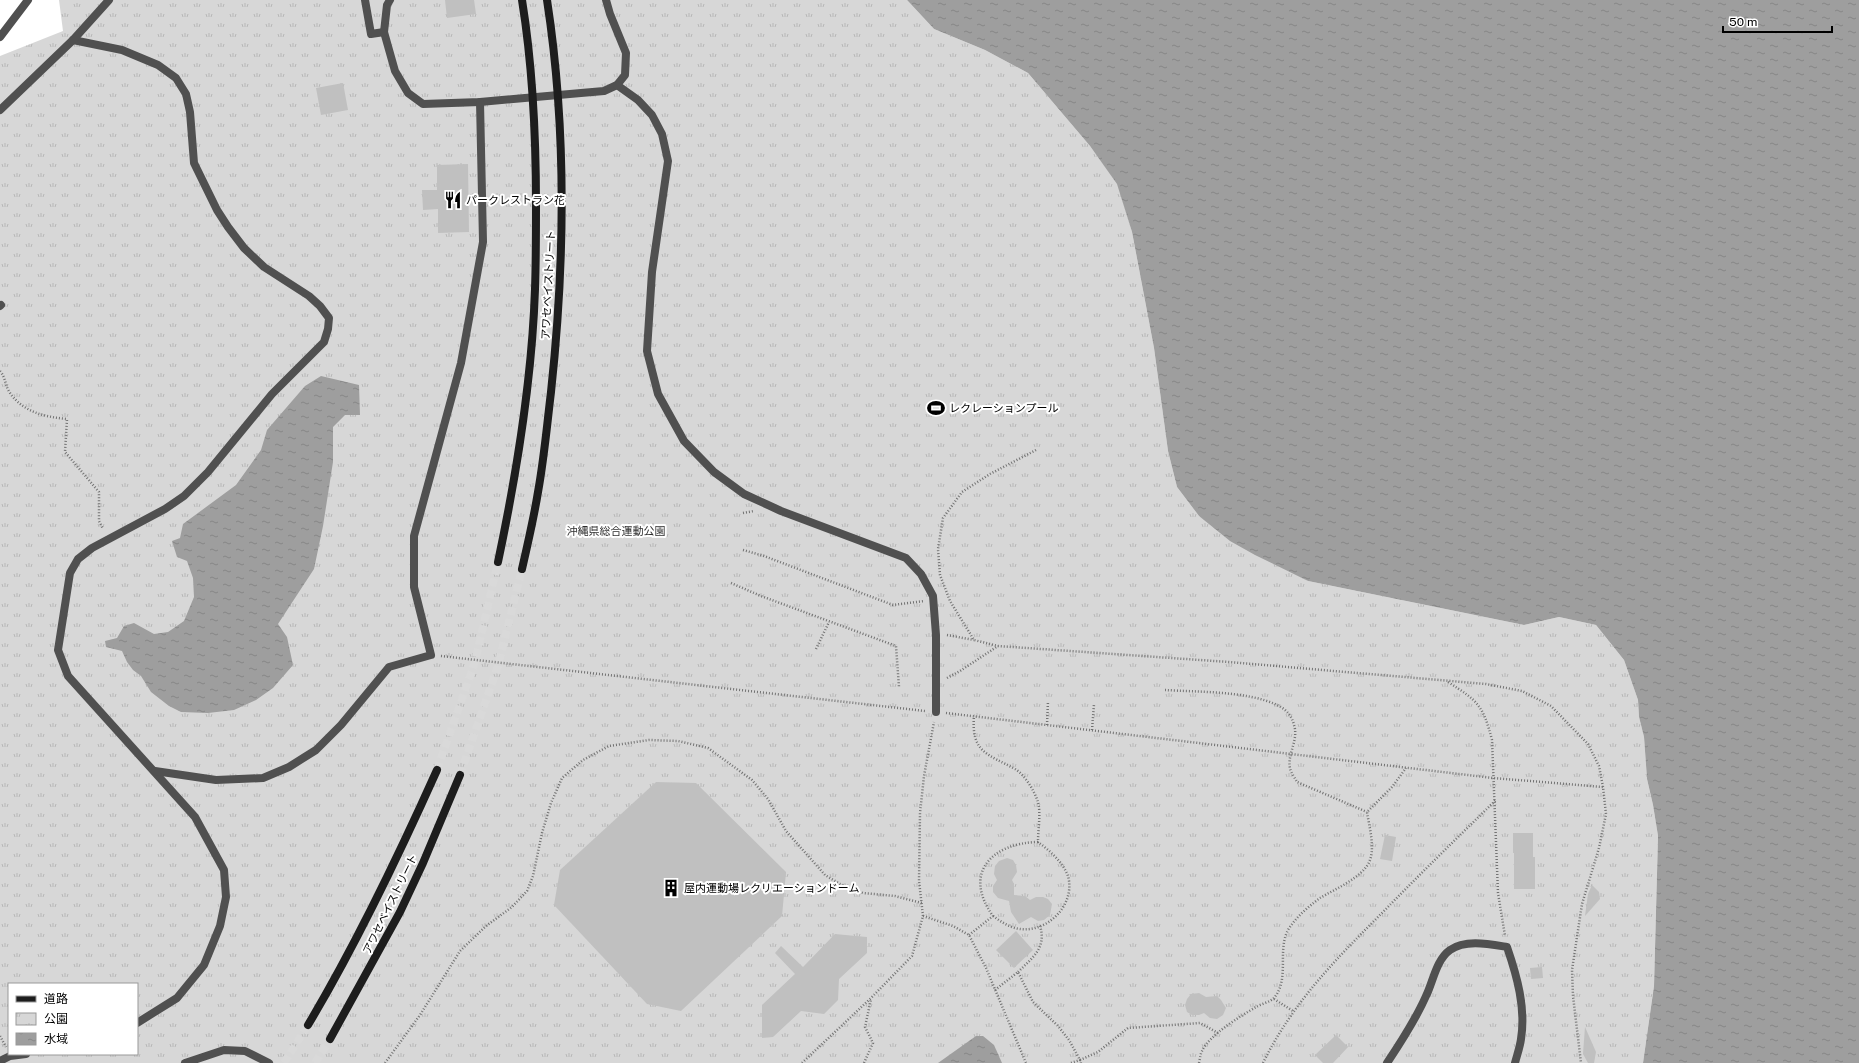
<svg xmlns="http://www.w3.org/2000/svg" width="1859" height="1063" font-family="'Public Sans','Noto Sans JP',sans-serif">
<style>
.park{fill:url(#park-tufts);fill-rule:evenodd}
.water{fill:url(#water-ripples)}
.building{fill:#c0c0c0}
.lines{fill:none;stroke-linecap:round;stroke-linejoin:round}
.secondary-tunnel{stroke:#d9d9d9;stroke-width:8;stroke-dasharray:8 4;stroke-linecap:butt}
.path{stroke:#727272;stroke-width:2.5;stroke-dasharray:1 2;stroke-linecap:butt}
.lane{stroke:#505050;stroke-width:8}
.street{stroke:#505050;stroke-width:8}
.secondary{stroke:#1d1d1d;stroke-width:8}
.labels{text-anchor:middle;dominant-baseline:central;stroke-width:4;stroke-linejoin:round;paint-order:stroke}
.poi-label{font-size:11px;fill:#000;stroke:#fff;text-anchor:start}
.street-label{font-size:11px;fill:#000;stroke:#fff}
.park-label{font-size:11px;fill:#2e2e2e;stroke:#fff}
</style>
<defs>
<pattern id="park-tufts" width="24" height="20" patternUnits="userSpaceOnUse"><rect width="24" height="20" fill="#d7d7d7"/><path d="M3 7l-1-3M5 7V3M7 7l1-3M15 17l-1-3M17 17v-4M19 17l1-3" fill="none" stroke="#b7b7b7"/></pattern>
<pattern id="water-ripples" width="26" height="14" patternUnits="userSpaceOnUse"><rect width="26" height="14" fill="#9e9e9e"/><path d="M2 4q2-2 4 0t4 0M15 11q2-2 4 0t4 0" fill="none" stroke="#868686"/></pattern>
</defs>
<rect width="100%" height="100%" fill="#fff"/>
<path class="park" d="M 59,0 L 907,0 L 934,29 L 985,50 L 1028,73 L 1090,146 L 1118,184 L 1132,232 L 1154,348 L 1168,451 L 1177,487 L 1199,516 L 1308,581 L 1524,625 L 1559,617 L 1596,625 L 1624,660 L 1638,700 L 1639,717 L 1644,737 L 1647,779 L 1653,805 L 1658,836 L 1654,986 L 1643,1063 L 0,1063 L 0,56 L 63,31 ZM 9,984 L 137,984 L 137,1054 L 9,1054 Z"/>
<g class="water">
<path d="M 907,0 L 1859,0 L 1859,1063 L 1643,1063 L 1654,986 L 1658,836 L 1653,805 L 1647,779 L 1644,737 L 1639,717 L 1638,700 L 1624,660 L 1596,625 L 1559,617 L 1524,625 L 1308,581 L 1255,555 L 1230,541 L 1199,516 L 1177,487 L 1168,451 L 1154,348 L 1132,232 L 1117,184 L 1090,146 L 1028,73 L 985,50 L 934,29 Z"/>
<path d="M 321,376 L 359,385 L 360,415 L 345,415 L 333,427 L 333,462 L 323,526 L 314,569 L 278,624 L 287,637 L 293,665 L 273,688 L 256,700 L 234,710 L 208,713 L 181,712 L 169,706 L 151,692 L 141,676 L 133,670 L 127,662 L 122,651 L 106,647 L 105,641 L 117,638 L 124,626 L 134,623 L 154,634 L 168,632 L 184,621 L 194,597 L 193,578 L 187,561 L 177,557 L 172,541 L 180,538 L 183,524 L 236,485 L 261,450 L 267,430 L 305,386 Z"/>
<path d="M 976,1036 L 983,1036 L 994,1045 L 1002,1063 L 938,1063 Z"/>
</g>
<g class="building">
<path d="M 445,0 L 474,0 L 476,14 L 447,18 Z"/>
<path d="M 343,83 L 348,110 L 321,115 L 316,88 Z"/>
<path d="M 468,164 L 469,232 L 438,233 L 438,209 L 423,210 L 422,190 L 437,190 L 437,165 Z"/>
<path d="M 656,782 L 696,783 L 786,872 L 782,916 L 681,1011 L 647,1004 L 554,905 L 560,870 Z"/>
<path d="M 1513,833 L 1533,833 L 1533,857 L 1535,857 L 1535,889 L 1514,889 L 1514,853 L 1513,853 Z"/>
<path d="M 1385,835 L 1396,837 L 1392,861 L 1380,859 Z"/>
<path d="M 1007,858 L 1013,860 L 1016,865 L 1017,872 L 1012,880 L 1014,884 L 1014,895 L 1025,896 L 1030,900 L 1036,897 L 1043,897 L 1048,899 L 1052,904 L 1050,915 L 1044,920 L 1038,921 L 1031,917 L 1019,924 L 1011,912 L 1009,901 L 998,898 L 993,892 L 993,886 L 997,880 L 994,874 L 995,866 L 999,861 Z"/>
<path d="M 1592,885 L 1599,892 L 1600,899 L 1585,916 L 1588,894 Z"/>
<path d="M 1016,931 L 1033,950 L 1014,968 L 996,950 Z"/>
<path d="M 835,934 L 867,937 L 867,953 L 839,979 L 838,1000 L 824,1014 L 801,1011 L 773,1037 L 762,1038 L 762,1005 L 795,974 L 775,953 L 781,946 L 803,967 Z"/>
<path d="M 1542,967 L 1543,978 L 1531,979 L 1530,968 Z"/>
<path d="M 1199,993 L 1206,997 L 1217,996 L 1221,1000 L 1226,1008 L 1223,1015 L 1217,1019 L 1210,1018 L 1204,1013 L 1199,1015 L 1192,1015 L 1187,1012 L 1185,1005 L 1187,999 L 1191,994 Z"/>
<path d="M 1585,1027 L 1596,1052 L 1594,1063 L 1588,1063 L 1583,1054 Z"/>
<path d="M 1336,1035 L 1348,1047 L 1333,1063 L 1323,1063 L 1315,1055 Z"/>
</g>
<g class="lines">
<g class="secondary-tunnel">
<path d="M 437,770 L 475,662 L 498,562"/>
<path d="M 460,775 L 498,666 L 522,569"/>
<path d="M 284,1063 L 308,1025"/>
<path d="M 315,1063 L 330,1039"/>
</g>
<g class="path">
<path d="M 0,371 C 6,378 5,386 10,393 C 23,412 45,417 67,419 L 65,452 L 99,492 L 99,521 L 103,529"/>
<path d="M 1036,450 L 990,474 L 962,492 L 943,518 L 938,549 L 940,575 L 950,601 L 974,640 L 998,646 L 1229,662 L 1486,684 L 1522,691 L 1551,706 L 1588,744 L 1599,766 L 1603,787 L 1606,814 L 1599,848 L 1582,904 L 1572,970 L 1573,996 L 1581,1063"/>
<path d="M 743,513 L 754,511"/>
<path d="M 743,550 L 764,556 L 893,605 L 924,601"/>
<path d="M 731,583 L 761,596 L 896,646 L 899,687"/>
<path d="M 947,635 L 974,640"/>
<path d="M 816,649 L 829,622"/>
<path d="M 441,656 L 925,711"/>
<path d="M 947,678 L 960,671 L 998,646"/>
<path d="M 1448,682 C 1478,701 1483,705 1492,740 L 1498,893 L 1505,936"/>
<path d="M 1165,690 C 1197,692 1248,691 1277,705 C 1286,709 1292,716 1294,725 C 1299,740 1287,754 1290,768 C 1291,773 1295,778 1297,782 L 1367,812"/>
<path d="M 946,713 L 1493,778 L 1603,787"/>
<path d="M 1047,725 L 1048,701"/>
<path d="M 1092,730 L 1094,704"/>
<path d="M 923,916 L 953,926 L 969,935 L 986,968 L 1026,1063"/>
<path d="M 993,916 C 1004,924 1015,931 1030,929 C 1054,926 1075,901 1068,876 C 1063,862 1049,850 1038,842"/>
<path d="M 969,935 L 993,916 C 962,873 992,843 1038,842 C 1038,829 1041,814 1038,802 C 1034,790 1025,775 1015,769 C 988,754 971,753 974,716"/>
<path d="M 1018,972 C 1032,958 1047,948 1040,926"/>
<path d="M 995,990 L 1018,972 L 1033,1002 L 1058,1026 L 1069,1040 L 1080,1060 L 1098,1052 L 1128,1028 L 1200,1023 L 1218,1033"/>
<path d="M 1274,999 L 1293,1011"/>
<path d="M 0,1036 L 6,1047"/>
<path d="M 385,1063 L 420,1015 L 460,951 L 486,926 L 512,907 L 527,891 L 533,876 L 542,833 L 551,803 L 562,778 L 583,760 L 609,746 L 649,740 L 678,741 L 708,748 L 752,780 L 768,799 L 786,831 L 825,875 L 840,884 L 863,893 L 895,896 L 922,903"/>
<path d="M 802,1063 L 871,998 L 912,956 L 923,916 L 919,881 L 920,813 L 924,776 L 934,722"/>
<path d="M 864,1063 L 873,1043 L 865,1027 L 871,999"/>
<path d="M 1071,1063 L 1080,1060 L 1081,1063"/>
<path d="M 1199,1063 C 1200,1059 1200,1055 1202,1051 C 1209,1035 1241,1016 1256,1007 C 1261,1004 1270,1002 1274,998 C 1290,979 1277,951 1288,930 C 1296,917 1308,907 1320,898 C 1335,889 1364,877 1370,860 C 1375,846 1369,826 1367,812 L 1392,787 L 1406,768"/>
<path d="M 1263,1063 C 1293,1002 1336,959 1383,912 C 1420,874 1458,837 1496,800"/>
</g>
<g class="lane">
<path d="M 365,0 L 371,34 L 384,32"/>
<path d="M 390,0 L 387,5 L 384,32 L 395,71 L 408,93 L 423,104 L 480,102 L 581,93 L 604,91 L 617,85 L 625,75 L 626,53 L 610,14 L 606,0"/>
<path d="M 73,40 L 122,50 L 158,65 L 176,78 L 186,94 L 190,112 L 194,163 L 217,210 L 228,227 L 244,248 L 264,267 L 309,296 L 320,306 L 329,318 L 328,329 L 324,342 L 272,394 L 208,472 L 184,496 L 165,509 L 92,548 L 78,559 L 70,573 L 58,650 L 68,676 L 195,817 L 224,870 L 226,897 L 220,926 L 204,965 L 177,998 L 137,1023"/>
<path d="M 617,85 L 638,100 L 652,115 L 662,134 L 668,161 L 652,272 L 647,351 L 658,394 L 684,441 L 714,472 L 744,494 L 781,511 L 906,558 L 921,574 L 933,596 L 936,635 L 936,712"/>
<path d="M 0,110 L 73,40 L 109,0"/>
<path d="M 0,306 L 1,305"/>
<path d="M 155,771 L 216,780 L 263,778 L 289,767 L 316,750 L 341,725 L 389,667 L 431,655 L 414,587 L 414,536 L 461,363 L 483,242 L 480,102"/>
<path d="M 0,1061 L 10,1056 L 26,1054"/>
<path d="M 185,1063 L 224,1050 L 245,1051 L 269,1063"/>
<path d="M 1387,1063 C 1401,1042 1416,1019 1426,996 C 1433,982 1436,960 1450,950 C 1465,939 1489,944 1507,947 C 1517,976 1526,1008 1521,1039 C 1520,1047 1517,1055 1515,1063"/>
</g>
<path class="street" d="M 0,37 L 28,0"/>
<g class="secondary">
<path d="M 498,562 C 517,472 532,381 535,289 C 536,261 536,233 536,205 C 536,136 533,68 522,0"/>
<path d="M 522,569 C 528,543 534,517 538,492 C 544,459 547,425 551,392 C 565,262 567,130 547,0"/>
<path d="M 308,1025 C 357,943 398,857 437,770"/>
<path d="M 330,1039 L 400,912 L 423,863 L 460,775"/>
</g>
</g>
<defs>
<g id="restaurant-bare" transform="scale(1.38)"><path d="M-5-6h1v4h1v-4h1v4h1v-4h1v5L-1.5 .5V6h-2V.5L-5-1ZM5-6V6H3V1.5H1.5Q1.5-4 5-6Z" fill="#000" stroke="#fff" stroke-width="2.5" paint-order="stroke"/></g>
<g id="stadium-bare" transform="scale(1.38)"><path d="M0-5a6.5 5 0 1 0 0 10a6.5 5 0 1 0 0-10ZM-3.5-1.8h7v3.6h-7Z" fill="#000" stroke="#fff" stroke-width="2.5" paint-order="stroke"/></g>
<g id="building-bare" transform="scale(1.38)"><path d="M-4-6H4V6H1V3H-1V6H-4ZM-2.5-4.3h1.7v1.8h-1.7ZM.8-4.3h1.7v1.8H.8ZM-2.5-1h1.7V.8h-1.7ZM.8-1h1.7V.8H.8Z" fill="#000" stroke="#fff" stroke-width="2.5" paint-order="stroke"/></g>
</defs>
<g fill-rule="evenodd">
<use href="#restaurant-bare" x="453" y="200"/>
<use href="#stadium-bare" x="936" y="408"/>
<use href="#building-bare" x="671" y="888"/>
</g>
<g class="labels">
<g class="poi-label">
<text x="466" y="200">パークレストラン花</text>
<text x="949" y="408">レクレーションプール</text>
<text x="684" y="888">屋内運動場レクリエーションドーム</text>
</g>
<g class="street-label">
<text transform="translate(548 285) rotate(-87)">アワセベイストリート</text>
<text transform="translate(390 904) rotate(-64)">アワセベイストリート</text>
</g>
<g class="park-label">
<text x="616" y="531">沖縄県総合運動公園</text>
</g>
</g>
<rect x="8" y="983" width="130" height="72" fill="#ffffff" stroke="#999999"/>
<rect x="16" y="996" width="20" height="6" fill="#1d1d1d" stroke="#999999"/>
<text x="44" y="1003" font-size="12" fill="#000000">道路</text>
<rect x="16" y="1013" width="20" height="12" fill="url(#park-tufts)" stroke="#999999"/>
<text x="44" y="1023" font-size="12" fill="#000000">公園</text>
<rect x="16" y="1033" width="20" height="12" fill="url(#water-ripples)" stroke="#999999"/>
<text x="44" y="1043" font-size="12" fill="#000000">水域</text>
<path d="M1723 26v6h109v-6" fill="none" stroke="#000000" stroke-width="2"/>
<text x="1729" y="26" font-size="12" fill="#000000" stroke="#ffffff" stroke-width="3" paint-order="stroke">50 m</text>
</svg>
